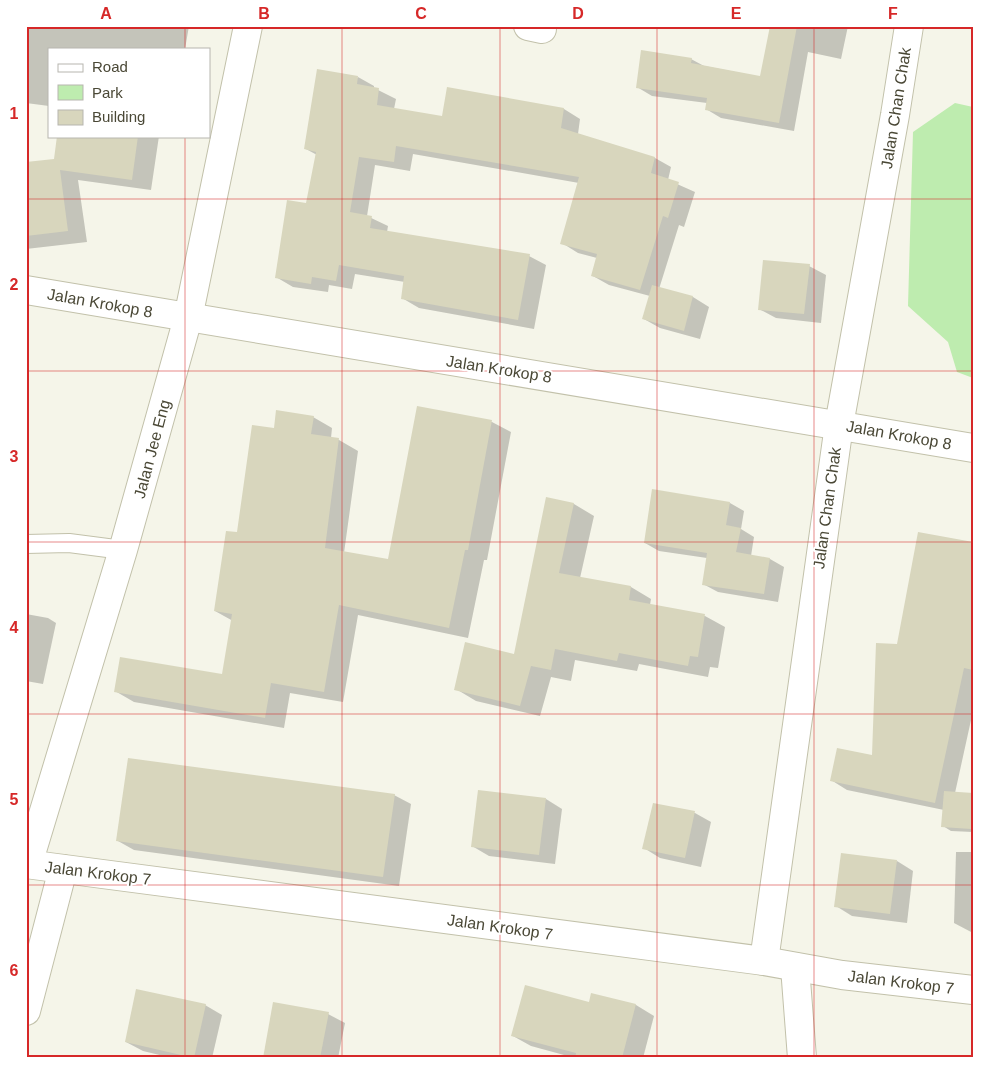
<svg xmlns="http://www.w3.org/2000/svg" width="999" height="1084" font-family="Helvetica,sans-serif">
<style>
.green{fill:#beecaf}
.shadow{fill:#0003}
.building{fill:#d8d6bd}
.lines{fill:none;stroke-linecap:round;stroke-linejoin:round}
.service-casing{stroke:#c2c1aa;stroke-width:20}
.minor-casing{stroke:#c2c1aa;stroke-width:30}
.service{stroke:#fff;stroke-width:18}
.minor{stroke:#fff;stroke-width:28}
.grid{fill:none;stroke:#d62828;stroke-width:1;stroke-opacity:0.55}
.labels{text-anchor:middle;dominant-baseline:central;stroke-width:4;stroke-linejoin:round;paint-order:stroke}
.street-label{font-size:16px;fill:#4a4836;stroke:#fff}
.neatline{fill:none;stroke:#d62828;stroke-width:2}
.grid-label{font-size:16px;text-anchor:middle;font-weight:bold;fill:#d62828}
</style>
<rect width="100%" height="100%" fill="#f5f5e9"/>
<path class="green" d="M 955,103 L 973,107 L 973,378 L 957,372 L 948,342 L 908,306 L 913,132 Z"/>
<g class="shadow">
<path d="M 26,26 L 189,26 L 185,49 L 49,49 L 49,106 L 26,103 Z"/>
<path d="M 208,26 L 222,26 L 221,29 Z"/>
<path d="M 771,26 L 848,26 L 841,59 L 808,52 L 794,131 L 721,118 L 706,109 L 707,103 L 652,96 L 637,87 L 691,59 L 704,66 L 761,77 Z"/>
<path d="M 358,77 L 374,86 L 374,88 L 396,99 L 394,109 L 443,117 L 564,109 L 580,119 L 578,134 L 655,158 L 671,167 L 668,180 L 695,192 L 684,227 L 679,225 L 659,289 L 693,297 L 709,307 L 700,339 L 660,328 L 644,319 L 650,296 L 609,285 L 593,276 L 597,258 L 578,253 L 562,243 L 579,183 L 413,154 L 410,171 L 375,165 L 367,216 L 388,226 L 387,232 L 529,256 L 546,265 L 534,329 L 419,308 L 402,298 L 405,282 L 355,274 L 352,289 L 329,285 L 328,292 L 293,287 L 276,277 L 308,205 L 317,155 L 306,149 Z"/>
<path d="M 58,136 L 159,136 L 151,190 L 78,180 L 87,242 L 26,249 L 26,164 L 55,160 Z"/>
<path d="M 809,266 L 826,275 L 821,323 L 776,318 L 759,309 Z"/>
<path d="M 418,408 L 492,422 L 511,432 L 487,560 L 484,560 L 468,638 L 358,615 L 343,702 L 290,693 L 284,728 L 134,702 L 115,691 L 223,676 L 233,621 L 215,611 L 238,534 L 313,417 L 332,428 L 331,438 L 339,440 L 358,451 L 344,553 L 389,561 Z"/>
<path d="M 547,499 L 574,504 L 594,516 L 580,578 L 631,587 L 651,599 L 650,605 L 705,616 L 725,627 L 718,668 L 710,667 L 708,677 L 639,664 L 637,671 L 575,660 L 571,681 L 551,677 L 540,716 L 476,701 L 456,689 L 515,656 Z"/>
<path d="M 730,503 L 744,511 L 741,529 L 754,537 L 751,556 L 770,559 L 784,567 L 778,602 L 718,592 L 703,584 L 707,558 L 659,551 L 645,543 Z"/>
<path d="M 973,543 L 973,711 L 955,793 L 973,794 L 973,832 L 951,831 L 943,826 L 944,810 L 847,790 L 831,780 L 873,757 L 898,645 Z"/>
<path d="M 26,614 L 48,618 L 56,623 L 43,684 L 26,681 Z"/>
<path d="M 394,795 L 411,804 L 399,886 L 134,850 L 118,841 Z"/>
<path d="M 546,799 L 562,809 L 555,864 L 489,856 L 472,846 Z"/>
<path d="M 654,804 L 695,813 L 711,822 L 701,867 L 660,858 L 644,848 Z"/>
<path d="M 956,852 L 973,852 L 973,933 L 954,923 Z"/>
<path d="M 897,861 L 913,871 L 907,923 L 852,916 L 836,906 Z"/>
<path d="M 590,1004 L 636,1005 L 654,1016 L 643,1058 L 575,1058 L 531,1046 L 513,1036 Z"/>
<path d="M 205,1005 L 222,1015 L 212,1058 L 172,1058 L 143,1051 L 126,1042 Z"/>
<path d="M 328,1014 L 345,1023 L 338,1058 L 264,1058 Z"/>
</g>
<g class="building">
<path d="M 770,26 L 797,26 L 779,123 L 705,110 L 707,98 L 636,88 L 641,50 L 692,58 L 691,63 L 760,76 Z"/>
<path d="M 317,69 L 358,76 L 357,84 L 379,88 L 377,105 L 442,116 L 447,87 L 564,108 L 561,128 L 655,157 L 651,173 L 679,182 L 668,218 L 663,216 L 640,290 L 591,276 L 597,254 L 560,244 L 579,177 L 396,146 L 394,162 L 359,157 L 350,212 L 372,216 L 370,228 L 530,254 L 518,320 L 401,299 L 404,276 L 339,265 L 336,281 L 312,277 L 311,284 L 275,278 L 287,200 L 306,203 L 316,152 L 304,149 Z"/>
<path d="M 57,136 L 138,136 L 132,180 L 60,170 L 68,231 L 26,236 L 26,162 L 54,159 Z"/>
<path d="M 763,260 L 810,264 L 804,314 L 758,310 Z"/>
<path d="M 652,285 L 693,296 L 684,331 L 642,319 Z"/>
<path d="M 417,406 L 492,420 L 468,550 L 465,550 L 449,628 L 339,605 L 324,692 L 271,683 L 265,718 L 114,692 L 120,657 L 222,674 L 232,614 L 214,611 L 226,531 L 237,532 L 252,425 L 274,428 L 276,410 L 314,416 L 311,434 L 339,438 L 325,548 L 388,559 Z"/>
<path d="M 652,489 L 730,502 L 726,525 L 741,528 L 736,552 L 770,558 L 764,594 L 702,585 L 707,553 L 644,543 Z"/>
<path d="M 546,497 L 574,503 L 559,573 L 631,586 L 629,600 L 705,614 L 698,657 L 690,656 L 688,666 L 619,653 L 617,661 L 555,649 L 551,670 L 531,666 L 520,706 L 454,690 L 465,642 L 514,654 Z"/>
<path d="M 918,532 L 973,542 L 973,670 L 964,668 L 935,803 L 830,781 L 837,748 L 872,755 L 876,643 L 897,644 Z"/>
<path d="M 128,758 L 395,794 L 383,877 L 116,841 Z"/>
<path d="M 478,790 L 546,798 L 539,855 L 471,847 Z"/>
<path d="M 944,791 L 973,793 L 971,829 L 941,827 Z"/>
<path d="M 653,803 L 695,811 L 685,858 L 642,849 Z"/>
<path d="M 841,853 L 897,860 L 890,914 L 834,907 Z"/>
<path d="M 525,985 L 589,1002 L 591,993 L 636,1004 L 622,1058 L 575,1058 L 576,1053 L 511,1036 Z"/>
<path d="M 136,989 L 206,1004 L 194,1058 L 125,1042 Z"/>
<path d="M 273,1002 L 329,1012 L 320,1058 L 263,1058 Z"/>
</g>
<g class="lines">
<g class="service-casing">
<path id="service" d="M 26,544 L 69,543 L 123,550"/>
</g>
<g class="minor-casing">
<g id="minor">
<path d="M 528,26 L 542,29"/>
<path d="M 26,290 L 973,448"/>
<path d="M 26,864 L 764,961 L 842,975 L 973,990"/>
<path d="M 28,864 L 123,550 L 188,318 L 248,26"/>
<path d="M 764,961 L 839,425 L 895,115 L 909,26"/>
<path d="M 795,967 L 802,1058"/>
<path d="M 26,1011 L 63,869"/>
</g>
</g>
<use href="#service" class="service"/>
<use href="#minor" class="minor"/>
</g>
<path class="grid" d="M 185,26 L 185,49M 342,26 L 342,1058M 500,26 L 500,1058M 657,26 L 657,1058M 814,26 L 814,1058M 185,136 L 185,1058M 26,199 L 973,199M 26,371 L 973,371M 26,542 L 973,542M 26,714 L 973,714M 26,885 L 973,885"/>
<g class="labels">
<g class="street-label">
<text transform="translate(896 108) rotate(-81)">Jalan Chan Chak</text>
<text transform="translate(100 303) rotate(10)">Jalan Krokop 8</text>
<text transform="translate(499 369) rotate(9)">Jalan Krokop 8</text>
<text transform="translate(899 435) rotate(10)">Jalan Krokop 8</text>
<text transform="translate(152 449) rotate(-75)">Jalan Jee Eng</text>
<text transform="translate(827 508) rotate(-82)">Jalan Chan Chak</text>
<text transform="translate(98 873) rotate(7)">Jalan Krokop 7</text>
<text transform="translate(500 927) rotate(8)">Jalan Krokop 7</text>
<text transform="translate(901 982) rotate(7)">Jalan Krokop 7</text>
</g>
</g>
<rect width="999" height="1084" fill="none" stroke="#ffffff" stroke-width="55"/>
<rect x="48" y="48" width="162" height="90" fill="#ffffff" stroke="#b7b6af"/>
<rect x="58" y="64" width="25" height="8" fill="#ffffff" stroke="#b7b6af"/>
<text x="92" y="72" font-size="15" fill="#4a4836">Road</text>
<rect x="58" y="85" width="25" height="15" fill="#beecaf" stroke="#b7b6af"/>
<text x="92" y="98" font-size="15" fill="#4a4836">Park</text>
<rect x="58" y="110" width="25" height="15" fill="#d8d6bd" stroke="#b7b6af"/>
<text x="92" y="122" font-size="15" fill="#4a4836">Building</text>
<rect x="28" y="28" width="944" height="1028" class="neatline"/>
<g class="grid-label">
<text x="106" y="19">A</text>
<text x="264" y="19">B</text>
<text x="421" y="19">C</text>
<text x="578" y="19">D</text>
<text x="736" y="19">E</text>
<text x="893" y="19">F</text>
<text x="14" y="119">1</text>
<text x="14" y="290">2</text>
<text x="14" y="462">3</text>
<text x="14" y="633">4</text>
<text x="14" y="805">5</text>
<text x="14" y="976">6</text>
</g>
</svg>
